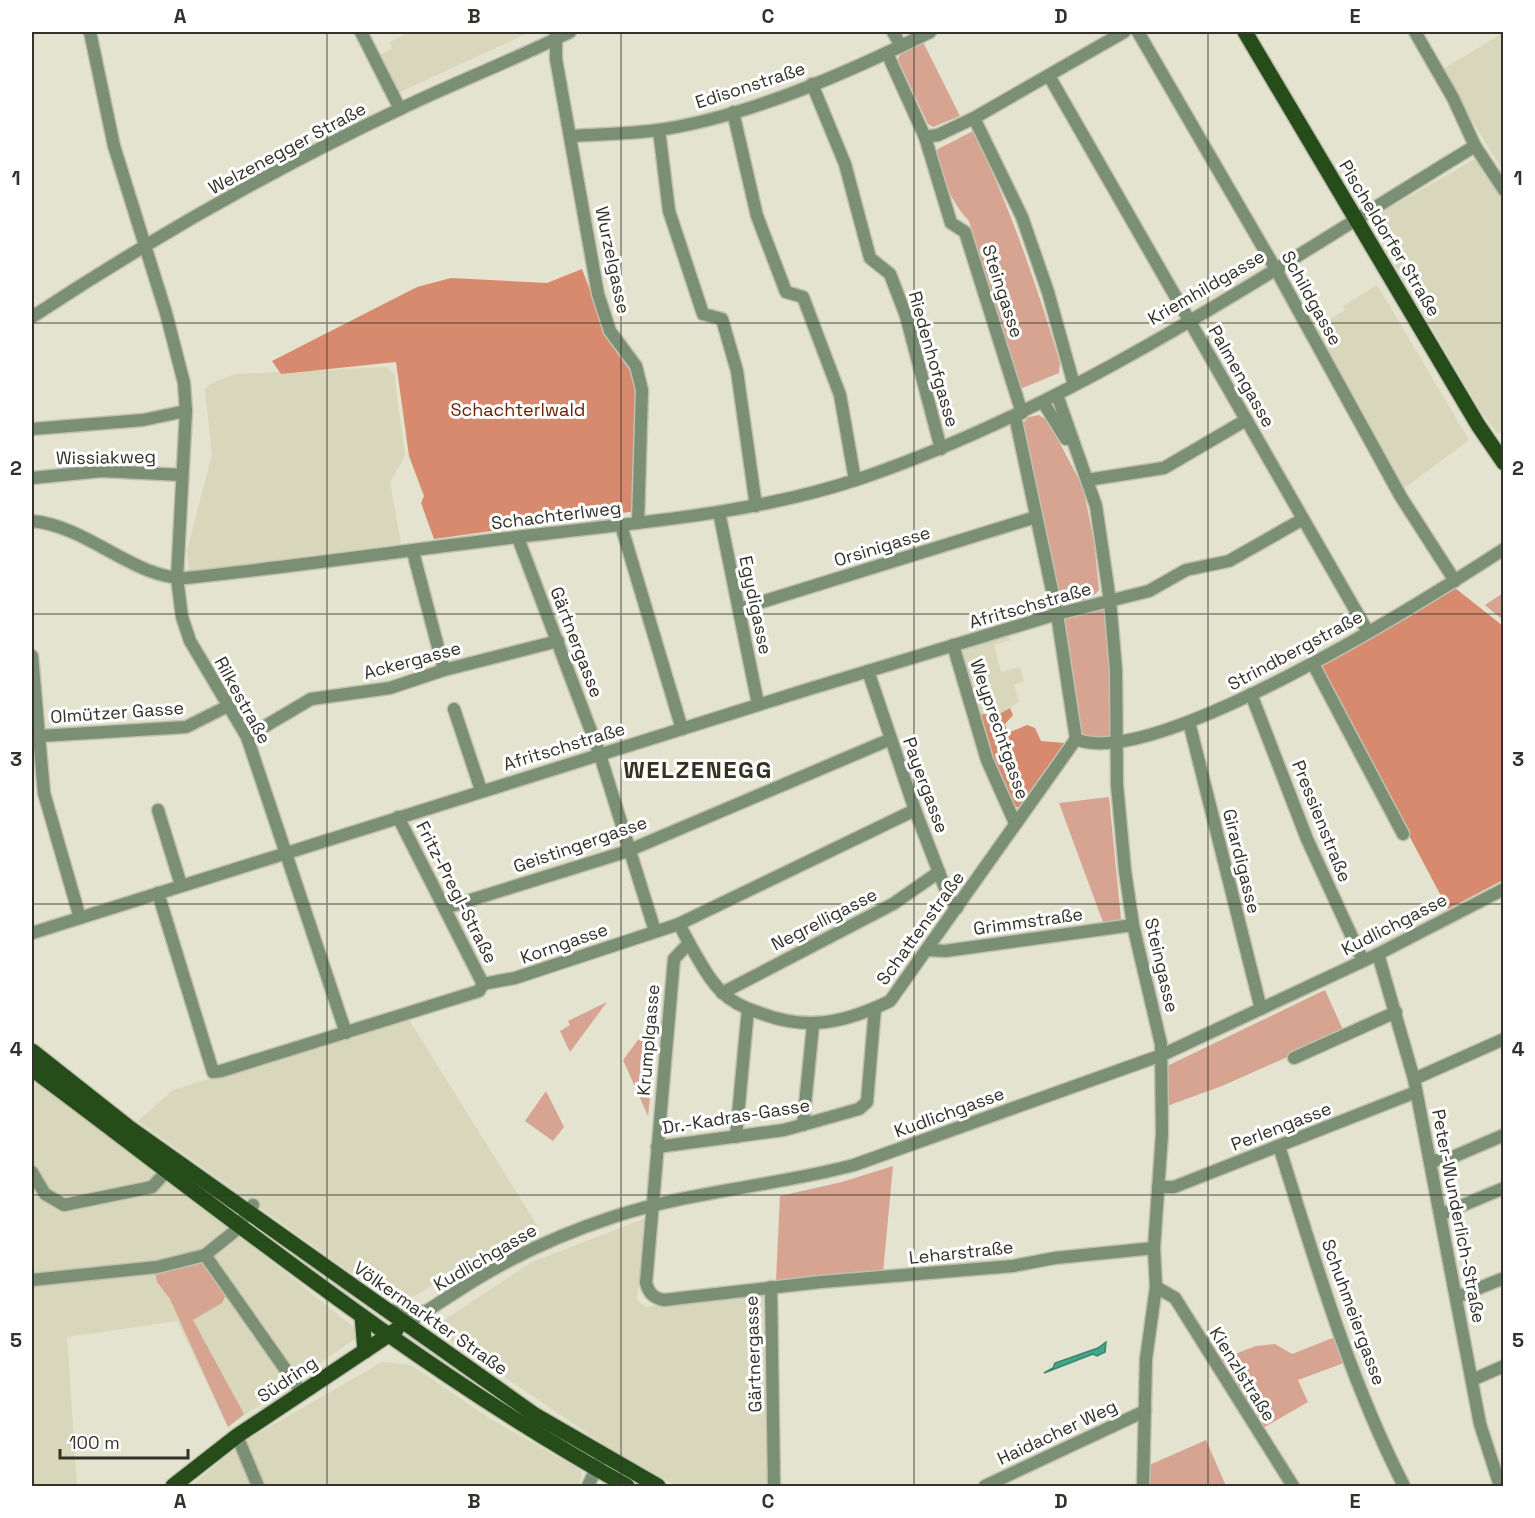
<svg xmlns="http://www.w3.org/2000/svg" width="1535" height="1518" font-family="'Space Grotesk',sans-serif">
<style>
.built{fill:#d8d7bc}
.green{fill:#d7a492}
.forest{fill:#d88a6e}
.water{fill:#41a78a;stroke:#3c846d;stroke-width:1.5}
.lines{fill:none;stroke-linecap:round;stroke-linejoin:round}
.minor-casing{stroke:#c0c0ae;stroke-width:15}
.major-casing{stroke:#c0c0ae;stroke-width:18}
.minor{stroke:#7a8f74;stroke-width:12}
.major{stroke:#264c1a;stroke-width:15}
.grid{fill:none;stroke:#32322a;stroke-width:1.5;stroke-opacity:0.55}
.labels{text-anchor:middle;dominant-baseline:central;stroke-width:6;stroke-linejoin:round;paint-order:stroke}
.street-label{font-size:18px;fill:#32322a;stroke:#fff}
.park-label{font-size:18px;fill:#682203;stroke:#fff}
.district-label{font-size:24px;font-weight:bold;letter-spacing:1.5px;fill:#333223;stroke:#fff}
.neatline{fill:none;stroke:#32322a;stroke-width:2}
.grid-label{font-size:20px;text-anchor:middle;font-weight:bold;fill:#32322a}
</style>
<rect width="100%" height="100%" fill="#e3e3cf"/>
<g class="built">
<path d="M 409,32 L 530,32 L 398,93 L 379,55 L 392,49 L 390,42 Z"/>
<path d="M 1503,33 L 1503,171 L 1441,70 Z"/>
<path d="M 1477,158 L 1503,202 L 1503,431 L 1498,434 L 1482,413 L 1373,227 L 1377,215 Z"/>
<path d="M 1377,285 L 1469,440 L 1402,490 L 1313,329 L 1345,310 L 1343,306 Z"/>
<path d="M 387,367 L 394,374 L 405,456 L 390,482 L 401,544 L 189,573 L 187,550 L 212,455 L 205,389 L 212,383 L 235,374 Z"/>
<path d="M 1004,633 L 1011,640 L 994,645 L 1001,672 L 1020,667 L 1024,681 L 1014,685 L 1019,701 L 1001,713 L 976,715 L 958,650 Z"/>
<path d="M 408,1018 L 538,1227 L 475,1259 L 398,1306 L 138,1121 L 173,1090 Z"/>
<path d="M 32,1080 L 246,1241 L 362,1334 L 228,1427 L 177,1321 L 67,1337 L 77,1486 L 32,1486 Z"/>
<path d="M 646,1218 L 637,1300 L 645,1307 L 763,1293 L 767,1486 L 677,1486 L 605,1445 L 432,1328 L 532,1262 Z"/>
<path d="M 382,1362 L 411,1365 L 492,1420 L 582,1471 L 579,1486 L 264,1486 L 245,1441 Z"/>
<path d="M 237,1447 L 254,1486 L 191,1486 Z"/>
</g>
<g class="green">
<path d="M 922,40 L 960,116 L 933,127 L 928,124 L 898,60 L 900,54 Z"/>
<path d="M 973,131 C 1010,206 1036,283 1060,363 L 1059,373 L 1020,389 L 969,221 C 950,200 943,180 935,153 L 938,149 Z"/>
<path d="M 1039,415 L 1048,421 L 1083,487 L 1094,541 L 1099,590 C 1091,600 1077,603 1064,603 L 1059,598 L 1022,424 L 1029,417 Z"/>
<path d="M 1503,593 L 1503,620 L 1485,605 Z"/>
<path d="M 1105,607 L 1110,656 L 1111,737 L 1083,736 L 1078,728 L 1062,618 Z"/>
<path d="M 1109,797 L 1121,919 L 1104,925 L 1059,803 Z"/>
<path d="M 1325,990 L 1344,1032 L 1222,1086 L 1167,1106 L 1167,1066 Z"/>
<path d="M 607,1002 L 570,1052 L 560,1031 L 570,1025 L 568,1021 Z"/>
<path d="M 647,1028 L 657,1029 L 648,1116 L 623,1060 Z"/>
<path d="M 546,1091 L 564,1127 L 553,1141 L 525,1121 Z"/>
<path d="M 893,1166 L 883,1273 L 776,1281 L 780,1196 L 842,1182 Z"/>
<path d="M 202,1261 L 226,1295 L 222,1303 L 193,1320 L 244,1414 L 228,1427 L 170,1299 L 157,1282 L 155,1272 Z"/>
<path d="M 1335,1337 L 1344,1363 L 1298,1380 L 1308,1402 L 1263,1428 L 1222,1359 L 1256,1346 L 1275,1344 L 1292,1354 Z"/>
<path d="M 1206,1440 L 1226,1486 L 1148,1486 L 1147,1466 Z"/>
</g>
<g class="forest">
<path d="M 582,269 L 610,343 L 633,375 L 639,407 L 637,511 L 434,539 L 421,503 L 424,496 L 409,456 L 396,362 L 281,374 L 272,361 L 417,287 L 451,278 L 547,283 Z"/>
<path d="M 1455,588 L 1503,626 L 1503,880 L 1448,909 L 1319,666 Z"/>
<path d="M 1010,708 L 1013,715 L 1005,724 L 1008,733 L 1027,725 L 1035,728 L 1041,741 L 1065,743 L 1019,807 L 1010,807 L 976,715 L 1001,713 Z"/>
</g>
<path class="water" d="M 1106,1342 L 1105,1352 L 1097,1356 L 1093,1354 L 1044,1373 L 1053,1368 L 1055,1363 L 1098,1348 Z"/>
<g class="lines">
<g class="minor-casing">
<g id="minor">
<path d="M 90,32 L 114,146 L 166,313 L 184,383 L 186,411 L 177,578 L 182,617 L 190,641 L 247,737 L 346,1033"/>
<path d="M 361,32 L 400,109"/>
<path d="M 893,32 L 901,46"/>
<path d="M 1138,32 L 1275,268 L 1401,497 L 1455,581"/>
<path d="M 1415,32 L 1453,98 L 1475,146 L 1504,190"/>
<path d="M 556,33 L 556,59 L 598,294 L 610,331 L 636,366 L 642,390 L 638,523"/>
<path d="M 887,53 L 925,137 L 951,223 L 965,232 L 1022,413"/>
<path d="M 1049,76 L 1368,632"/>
<path d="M 812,84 L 845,164 L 870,258 L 890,274 L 906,316 L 941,449"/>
<path d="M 733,112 L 757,216 L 786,292 L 803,297 L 840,395 L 855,480"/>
<path d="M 974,118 L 1022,217 L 1048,292 L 1074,385"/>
<path d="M 659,130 L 669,211 L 703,314 L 722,319 L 737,371 L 756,506"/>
<path d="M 571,136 C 600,134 629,134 658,130 C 748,117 849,72 930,32"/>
<path d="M 925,137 L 938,135 L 974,118 L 1124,32"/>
<path d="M 32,317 C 149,240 273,169 400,109 C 456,82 514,60 570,32"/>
<path d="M 1057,395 L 1096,506 L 1110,601 L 1116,670 L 1117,785 L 1125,871 L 1133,925 L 1161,1044 L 1162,1134 L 1154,1248 L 1156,1287 L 1146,1359 L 1143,1486"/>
<path d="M 1043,402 L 1066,439"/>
<path d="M 1015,416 L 1057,614 L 1076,739 C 1152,773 1432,596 1504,549"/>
<path d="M 32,429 L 143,420 L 186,411"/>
<path d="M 32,478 L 102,471 L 182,475"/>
<path d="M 1087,480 L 1164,468 L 1246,420"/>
<path d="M 719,512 L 758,704"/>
<path d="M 32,521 C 88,526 134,579 186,578 C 308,565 429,547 551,533 C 655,521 759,512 859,479 C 1080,404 1277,266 1475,146"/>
<path d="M 621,525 L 682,729"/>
<path d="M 518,538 L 600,755 L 655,931"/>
<path d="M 413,552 L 444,670"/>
<path d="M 739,609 L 1036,517"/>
<path d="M 953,645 L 987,760 L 1015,823"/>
<path d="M 32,656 L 44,793 L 80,918"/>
<path d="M 1313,664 L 1403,834"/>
<path d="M 868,671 L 915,810 L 948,896 L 957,908"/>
<path d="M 1251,694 L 1307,839 L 1363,961"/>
<path d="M 454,709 L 481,790"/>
<path d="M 1189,722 L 1261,1009"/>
<path d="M 40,736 L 186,727 L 228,706"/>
<path d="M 247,737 L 311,699 L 390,688 L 444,670 L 558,641"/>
<path d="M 158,810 L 181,885"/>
<path d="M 398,817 L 483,984"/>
<path d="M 158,893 L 213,1072 L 221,1071 L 479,991 L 483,984 L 515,978 L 679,924 L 915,810"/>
<path d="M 445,908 L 625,852 L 891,739"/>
<path d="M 679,924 L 689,943 L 674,959 L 646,1283 C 649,1293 653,1298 664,1300 L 821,1282 L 1013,1266 L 1055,1258 L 1154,1248"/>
<path d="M 32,933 L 809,689 L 1057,614 L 1149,591 L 1186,570 L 1229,561 L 1303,519"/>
<path d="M 689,943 C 699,960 709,980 723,993 C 733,1003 747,1009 760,1013 C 807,1031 845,1023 890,1001 L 1076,739"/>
<path d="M 928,950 L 945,951 L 1133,925"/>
<path d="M 1378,954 L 1414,1079 L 1480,1424 L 1500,1486"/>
<path d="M 722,993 L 893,904 L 939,872"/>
<path d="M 1294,1058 L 1396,1012"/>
<path d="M 1414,1079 L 1504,1039"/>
<path d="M 803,1125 L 813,1025"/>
<path d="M 736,1137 L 748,1009"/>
<path d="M 1279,1146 C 1315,1261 1349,1379 1404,1486"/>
<path d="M 657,1147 L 784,1130 L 859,1109 L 867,1102 L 875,1008"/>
<path d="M 1430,1161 L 1448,1159 L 1504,1135"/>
<path d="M 32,1172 L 45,1194 L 64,1205 L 152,1187 L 168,1170 L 173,1170"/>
<path d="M 1158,1187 L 1174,1187 L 1416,1092"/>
<path d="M 1442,1214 L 1504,1188"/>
<path d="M 205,1255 L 302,1393"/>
<path d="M 32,1280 L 157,1267 L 205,1255 L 235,1231 L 253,1205"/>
<path d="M 771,1287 L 774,1486"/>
<path d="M 1156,1287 L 1175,1298 L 1293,1486"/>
<path d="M 1457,1297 L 1504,1278"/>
<path d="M 386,1310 L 426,1312"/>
<path d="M 399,1328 C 427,1312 453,1293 480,1277 C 522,1252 567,1232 613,1217 C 691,1191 775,1186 854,1165 L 1162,1055 L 1378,954 L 1504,889"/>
<path d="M 1472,1380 L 1504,1366"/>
<path d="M 237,1436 L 258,1486"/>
<path d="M 588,1486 L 599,1462"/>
<path d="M 985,1486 L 1145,1411"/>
</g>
</g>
<g class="major-casing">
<g id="major">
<path d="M 1245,32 L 1478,425 L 1504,463"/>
<path d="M 32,1051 L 127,1126 L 535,1415 L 658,1486"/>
<path d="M 32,1069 C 226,1214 415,1368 627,1486"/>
<path d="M 362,1316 L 365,1351"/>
<path d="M 173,1486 L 237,1436 L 396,1330"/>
</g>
</g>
<use href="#minor" class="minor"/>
<use href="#major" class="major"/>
</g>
<path class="grid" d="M 327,32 L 327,1486M 621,32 L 621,1486M 914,32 L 914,1486M 1208,32 L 1208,1486M 32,323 L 1504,323M 32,614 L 1504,614M 32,904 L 1504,904M 32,1195 L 1504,1195"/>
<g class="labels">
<g class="street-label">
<text transform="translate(750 85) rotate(-18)">Edisonstraße</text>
<text transform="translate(287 148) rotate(-28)">Welzenegger Straße</text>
<text transform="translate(1390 238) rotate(59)">Pischeldorfer Straße</text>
<text transform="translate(613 260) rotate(78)">Wurzelgasse</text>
<text transform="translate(1206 287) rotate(-30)">Kriemhildgasse</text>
<text transform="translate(1003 291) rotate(72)">Steingasse</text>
<text transform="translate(1312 298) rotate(61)">Schildgasse</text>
<text transform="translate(934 359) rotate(74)">Riedenhofgasse</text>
<text transform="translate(1242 376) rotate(60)">Palmengasse</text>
<text transform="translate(106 457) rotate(-1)">Wissiakweg</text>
<text transform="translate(556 515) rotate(-7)">Schachterlweg</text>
<text transform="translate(882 546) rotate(-17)">Orsinigasse</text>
<text transform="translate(756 605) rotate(78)">Egydigasse</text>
<text transform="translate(1030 605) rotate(-16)">Afritschstraße</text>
<text transform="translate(577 642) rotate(69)">Gärtnergasse</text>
<text transform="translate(1295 650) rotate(-28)">Strindbergstraße</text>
<text transform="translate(412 660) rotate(-15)">Ackergasse</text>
<text transform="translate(243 700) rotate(61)">Rilkestraße</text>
<text transform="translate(117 712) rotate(-4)">Olmützer Gasse</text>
<text transform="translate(1000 729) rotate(71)">Weyprechtgasse</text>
<text transform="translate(564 746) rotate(-17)">Afritschstraße</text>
<text transform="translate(926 785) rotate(70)">Payergasse</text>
<text transform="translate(1322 821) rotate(68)">Pressienstraße</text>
<text transform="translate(580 844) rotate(-19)">Geistingergasse</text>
<text transform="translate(1242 861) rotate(76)">Girardigasse</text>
<text transform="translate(457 892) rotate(63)">Fritz-Pregl-Straße</text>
<text transform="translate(824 919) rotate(-27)">Negrelligasse</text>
<text transform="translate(1028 921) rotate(-8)">Grimmstraße</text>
<text transform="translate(1394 924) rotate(-27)">Kudlichgasse</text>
<text transform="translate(920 928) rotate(-54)">Schattenstraße</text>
<text transform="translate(564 943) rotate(-19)">Korngasse</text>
<text transform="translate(1162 965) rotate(77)">Steingasse</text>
<text transform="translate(648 1040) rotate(-85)">Krumplgasse</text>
<text transform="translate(949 1112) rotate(-20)">Kudlichgasse</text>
<text transform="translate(736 1116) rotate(-9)">Dr.-Kadras-Gasse</text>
<text transform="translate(1281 1126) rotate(-21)">Perlengasse</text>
<text transform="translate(1459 1216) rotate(79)">Peter-Wunderlich-Straße</text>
<text transform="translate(961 1252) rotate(-6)">Leharstraße</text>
<text transform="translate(485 1257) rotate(-30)">Kudlichgasse</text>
<text transform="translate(1354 1312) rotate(70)">Schuhmeiergasse</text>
<text transform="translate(431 1318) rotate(35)">Völkermarkter Straße</text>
<text transform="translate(753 1354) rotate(-92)">Gärtnergasse</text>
<text transform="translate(1243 1374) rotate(58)">Kienzlstraße</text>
<text transform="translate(287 1379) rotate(-34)">Südring</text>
<text transform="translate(1057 1432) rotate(-25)">Haidacher Weg</text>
</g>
<g class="park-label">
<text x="518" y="409">Schachterlwald</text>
</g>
<g class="district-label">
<text x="698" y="769">WELZENEGG</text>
</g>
</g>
<rect width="1535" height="1518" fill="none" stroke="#ffffff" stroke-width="66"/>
<path d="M60 1449v9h128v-9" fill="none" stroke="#32322a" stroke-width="3"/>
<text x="69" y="1449" font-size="18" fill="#32322a" stroke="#ffffff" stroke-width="4.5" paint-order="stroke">100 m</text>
<rect x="33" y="33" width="1469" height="1452" class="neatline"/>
<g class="grid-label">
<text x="180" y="23">A</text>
<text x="474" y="23">B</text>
<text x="768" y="23">C</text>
<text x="1061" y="23">D</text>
<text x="1355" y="23">E</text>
<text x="16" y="185">1</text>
<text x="1518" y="185">1</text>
<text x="16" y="475">2</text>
<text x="1518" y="475">2</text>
<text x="16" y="766">3</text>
<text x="1518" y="766">3</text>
<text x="16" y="1056">4</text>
<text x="1518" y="1056">4</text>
<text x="16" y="1347">5</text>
<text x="1518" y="1347">5</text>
<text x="180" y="1508">A</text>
<text x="474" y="1508">B</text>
<text x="768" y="1508">C</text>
<text x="1061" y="1508">D</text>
<text x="1355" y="1508">E</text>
</g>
</svg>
